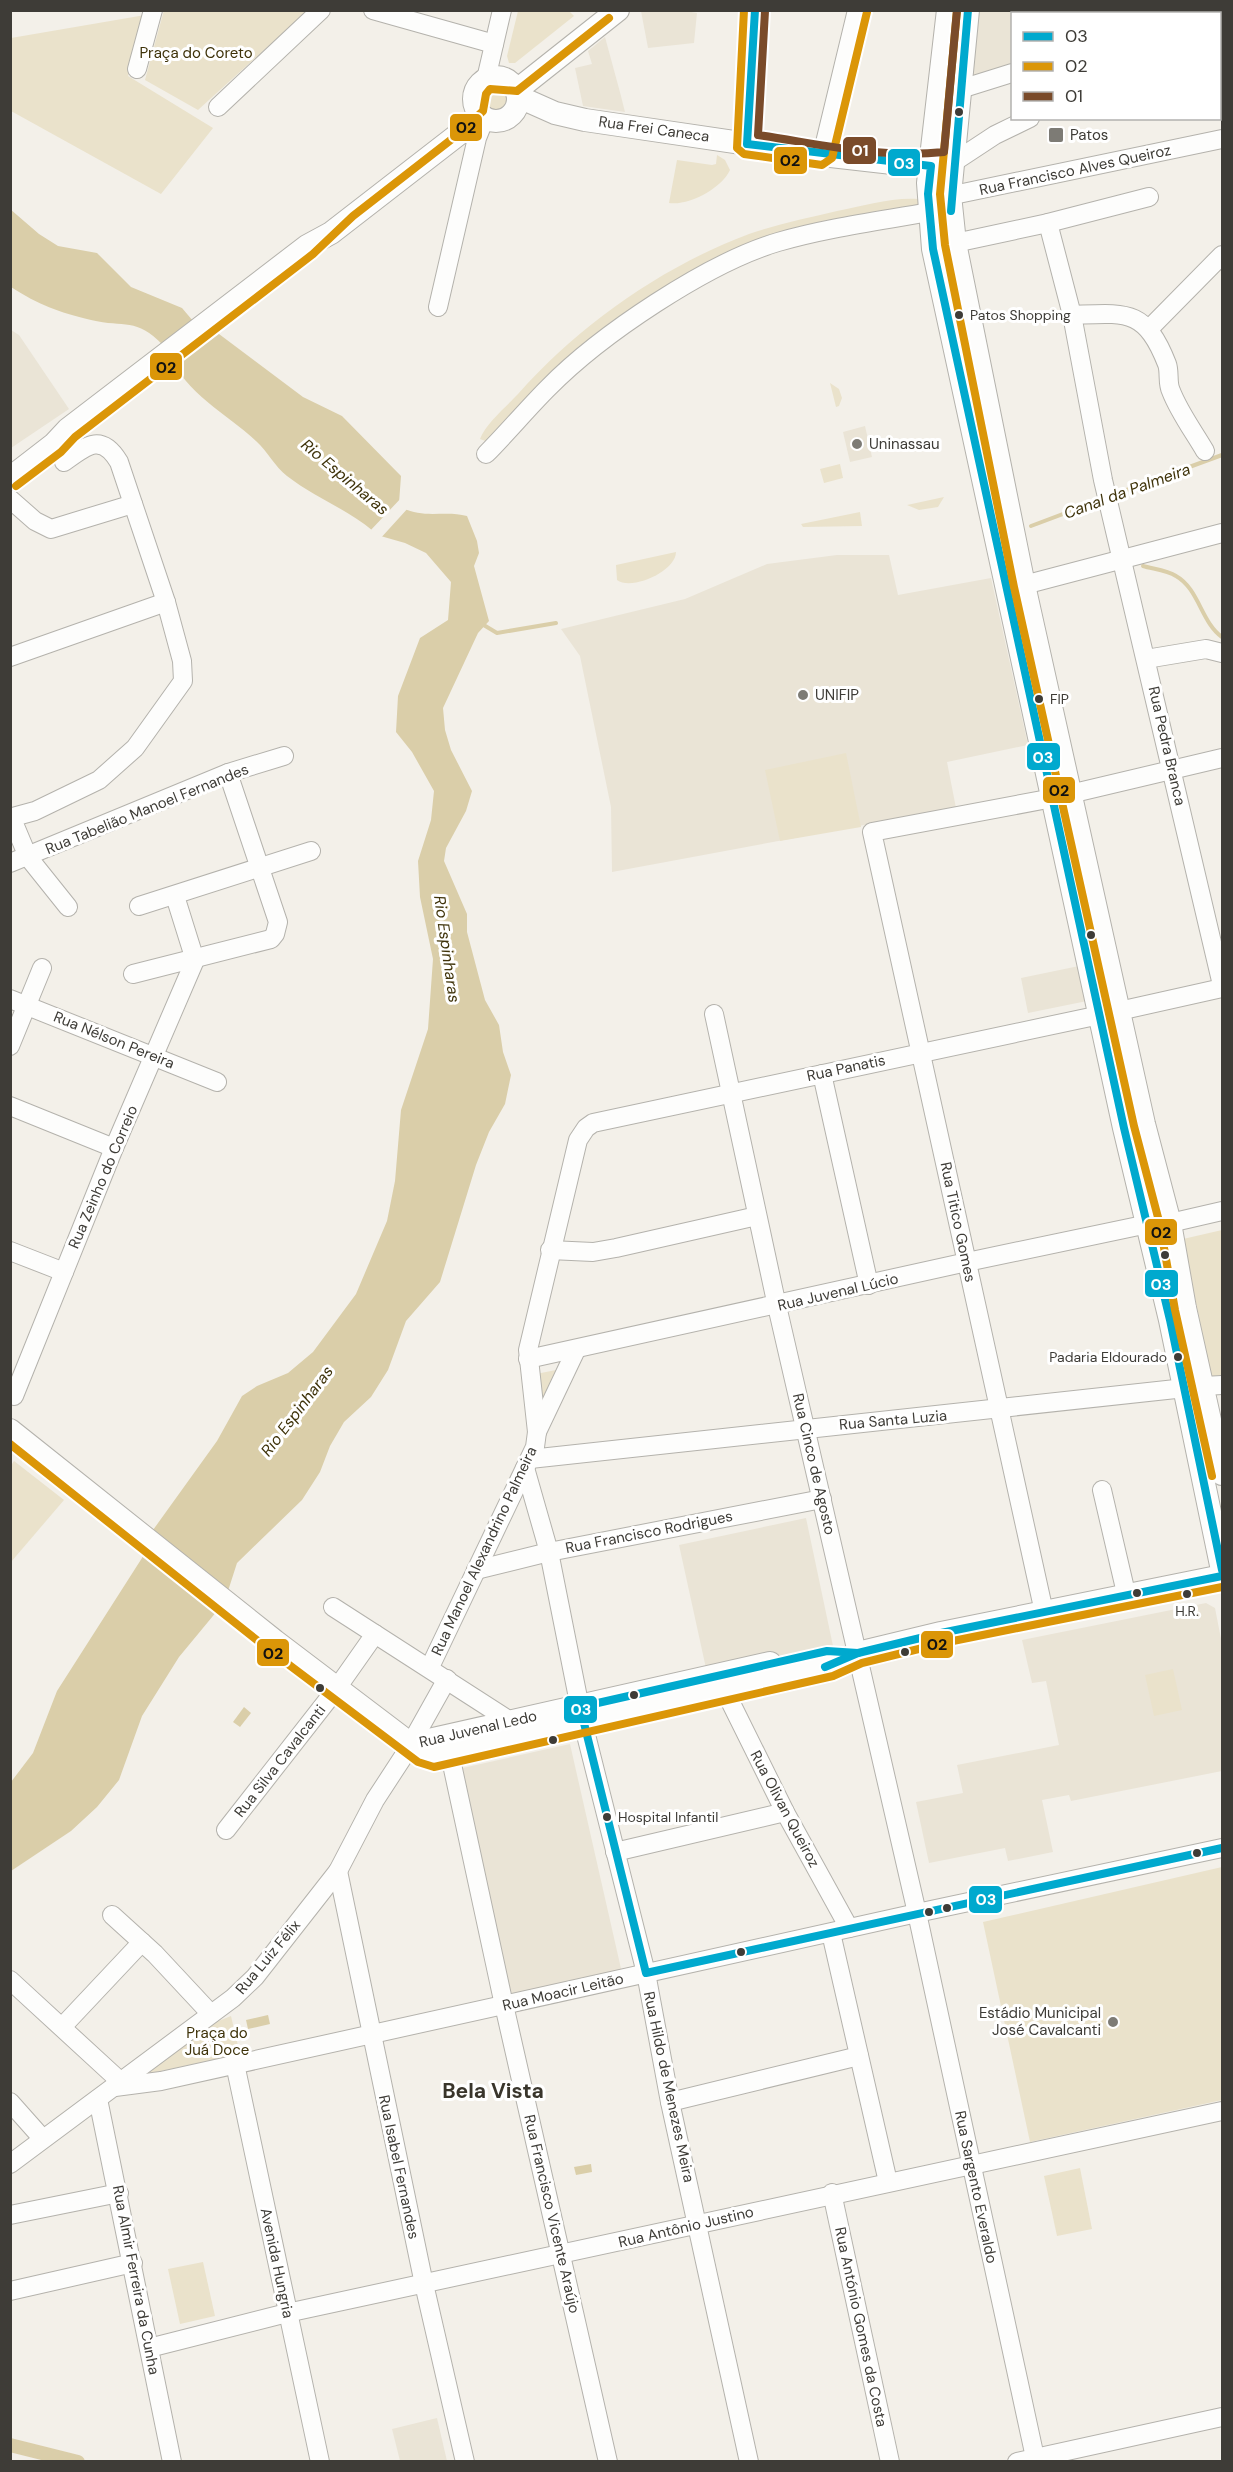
<svg xmlns="http://www.w3.org/2000/svg" width="1233" height="2472" font-family="'DM Sans',sans-serif">
<style>
.built{fill:#eae4d6}
.green{fill:#eae2cb}
.water{fill:#dacea9}
.pier{fill:#f3f0e9}
.lines{fill:none;stroke-linecap:round;stroke-linejoin:round}
.stream{stroke:#dacea9;stroke-width:4}
.canal{stroke:#dacea9;stroke-width:14}
.minor-casing{stroke:#b4b2ac;stroke-width:20}
.major-casing{stroke:#b4b2ac;stroke-width:24}
.minor{stroke:#fdfdfc;stroke-width:18}
.major{stroke:#fdfdfc;stroke-width:22}
.bus-1-casing{stroke:#fff;stroke-width:12}
.bus-2-casing{stroke:#fff;stroke-width:12}
.bus-3-casing{stroke:#fff;stroke-width:12}
.bus-1{stroke:#00a9ce;stroke-width:8}
.bus-2{stroke:#db9608;stroke-width:8}
.bus-3{stroke:#7a4b2a;stroke-width:8}
.bus-dot{fill:#3e3c37;stroke:#fff;stroke-width:2}
.poi-dot{fill:#7d7b75;stroke:#fff;stroke-width:2}
.labels{text-anchor:middle;dominant-baseline:central;stroke-width:6;stroke-linejoin:round;paint-order:stroke}
.bus-label{font-size:14px;fill:#3e3c37;stroke:#fff;text-anchor:start}
.park-label{font-size:15px;fill:#3e3209;stroke:#fff}
.street-label{font-size:15px;fill:#3e3c37;stroke:#fff}
.poi-label{font-size:15px;fill:#3e3c37;stroke:#fff;text-anchor:start}
.water-label{font-size:16px;font-style:italic;fill:#3f330a;stroke:#fff}
.district-label{font-size:21px;font-weight:bold;fill:#39352b;stroke:#fff}
.line-badge{stroke:#fff;stroke-width:2}
.badge-label{font-size:16px;text-anchor:middle;font-weight:bold;fill:#fff}
.pale-badge-label{font-size:16px;text-anchor:middle;font-weight:bold;fill:#111}
</style>
<rect width="100%" height="100%" fill="#f3f0e9"/>
<g class="built">
<path d="M 1089,10 L 1222,11 L 1222,67 L 1220,68 L 1220,14 L 1088,14 Z"/>
<path d="M 641,11 L 686,11 L 697,13 L 694,43 L 648,48 Z"/>
<path d="M 967,11 L 1087,11 L 1086,14 L 1012,14 L 1012,75 L 961,88 Z"/>
<path d="M 605,37 L 621,96 L 625,112 L 583,106 L 575,68 L 592,64 L 588,51 Z"/>
<path d="M 11,330 L 19,335 L 69,409 L 11,448 Z"/>
<path d="M 865,426 L 872,457 L 850,462 L 843,432 Z"/>
<path d="M 837,555 L 889,555 L 898,595 L 991,578 L 1028,745 L 947,762 L 956,808 L 612,872 L 611,807 L 580,656 L 561,629 L 685,599 L 767,564 Z"/>
<path d="M 1079,966 L 1087,1001 L 1028,1013 L 1021,978 Z"/>
<path d="M 806,1518 L 833,1646 L 707,1673 L 679,1545 Z"/>
<path d="M 1206,1603 L 1215,1608 L 1222,1644 L 1222,1771 L 1071,1801 L 1069,1795 L 1042,1800 L 1053,1852 L 1008,1861 L 1005,1848 L 929,1863 L 916,1802 L 963,1793 L 957,1765 L 1059,1745 L 1046,1681 L 1032,1683 L 1022,1640 Z"/>
<path d="M 570,1744 L 622,1973 L 510,1998 L 458,1769 Z"/>
<path d="M 437,2418 L 447,2461 L 400,2461 L 392,2429 Z"/>
</g>
<g class="green">
<path d="M 164,10 L 307,10 L 307,11 L 198,110 L 145,80 Z"/>
<path d="M 518,11 L 569,11 L 574,16 L 515,63 L 509,63 L 507,56 Z"/>
<path d="M 151,14 L 128,76 L 213,128 L 161,194 L 11,111 L 11,38 Z"/>
<circle cx="496" cy="99" r="16"/>
<path d="M 717,155 L 725,160 L 730,170 C 722,188 689,206 669,203 L 677,160 L 712,165 L 716,164 Z"/>
<path d="M 918,199 L 921,205 L 710,263 L 488,442 L 480,439 C 486,423 507,406 518,394 C 579,325 663,266 749,234 C 778,224 807,218 837,211 C 862,206 893,197 918,199 Z"/>
<path d="M 830,383 L 839,389 L 842,398 L 839,406 L 836,407 Z"/>
<path d="M 840,464 L 843,478 L 824,483 L 820,469 Z"/>
<path d="M 944,497 L 938,507 L 919,510 L 907,505 Z"/>
<path d="M 860,512 L 862,526 L 803,527 L 801,524 Z"/>
<path d="M 676,552 C 676,571 632,591 617,580 L 616,565 Z"/>
<path d="M 846,753 L 861,827 L 780,841 L 765,770 Z"/>
<path d="M 1222,1230 L 1222,1380 L 1212,1381 L 1183,1239 Z"/>
<path d="M 561,1369 L 537,1418 L 536,1374 Z"/>
<path d="M 14,1461 L 64,1500 L 11,1562 L 10,1467 Z"/>
<path d="M 1173,1669 L 1182,1710 L 1154,1716 L 1145,1675 Z"/>
<path d="M 1222,1867 L 1222,2100 L 1030,2142 L 983,1922 Z"/>
<path d="M 231,2016 L 240,2054 L 147,2074 L 211,2024 Z"/>
<path d="M 1080,2168 L 1092,2229 L 1057,2236 L 1044,2176 Z"/>
<path d="M 203,2262 L 215,2316 L 180,2324 L 168,2269 Z"/>
</g>
<g class="water">
<path d="M 10,209 L 39,234 L 58,246 L 97,253 L 131,287 L 182,308 L 193,321 L 163,345 C 136,317 125,328 91,320 C 58,312 39,305 11,287 Z"/>
<path d="M 203,327 L 215,331 L 303,397 L 342,416 L 401,476 L 399,503 L 373,531 C 347,509 314,497 287,476 C 275,467 268,452 256,441 C 226,413 186,394 169,354 Z"/>
<path d="M 403,508 C 424,519 446,510 467,516 L 477,541 L 479,553 L 474,566 L 489,621 L 478,633 L 443,708 L 445,730 L 451,750 L 472,791 L 466,811 L 446,848 L 444,861 L 467,914 L 467,932 L 485,1000 L 499,1025 L 503,1052 L 511,1075 L 505,1104 L 489,1132 L 476,1165 L 440,1282 L 406,1321 L 388,1370 L 371,1397 L 344,1422 L 330,1446 L 320,1472 L 302,1500 L 237,1563 L 228,1591 L 153,1530 L 217,1441 L 242,1396 L 257,1386 L 288,1373 L 313,1352 L 356,1294 L 387,1221 L 395,1181 L 401,1110 L 428,1029 L 433,959 L 420,897 L 418,861 L 431,820 L 434,791 L 412,752 L 396,732 L 398,696 L 420,638 L 448,620 L 451,582 L 426,553 L 405,543 L 377,535 Z"/>
<path d="M 147,1545 L 222,1605 L 179,1657 L 142,1716 L 119,1780 L 97,1807 L 71,1831 L 11,1871 L 11,1782 L 33,1753 L 57,1691 L 142,1558 Z"/>
<path d="M 244,1707 L 251,1713 L 240,1727 L 233,1722 Z"/>
<path d="M 268,2015 L 270,2024 L 248,2029 L 246,2020 Z"/>
<path d="M 591,2164 L 592,2172 L 576,2175 L 574,2167 Z"/>
</g>
<path class="pier" d="M 403,496 L 403,505 L 409,507 L 379,540 L 375,538 L 369,532 Z"/>
<g class="lines">
<g class="stream">
<path d="M 1113,495 L 1222,455"/>
<path d="M 1031,526 L 1103,499"/>
<path d="M 1143,566 C 1153,569 1167,570 1176,576 C 1199,589 1201,622 1222,637"/>
<path d="M 482,624 L 497,633 L 556,623"/>
</g>
<path class="canal" d="M 10,2445 L 78,2462"/>
<g class="minor-casing">
<g id="minor">
<path d="M 373,10 L 494,44"/>
<path d="M 1090,14 L 1091,10"/>
<path d="M 1220,63 L 1222,62"/>
<path d="M 137,69 L 153,10"/>
<path d="M 486,79 L 502,10"/>
<path d="M 948,93 L 1012,73"/>
<path d="M 218,107 L 321,10"/>
<path d="M 747,144 L 755,10"/>
<path d="M 822,155 L 857,10"/>
<path d="M 954,162 L 995,135 L 1030,118"/>
<path d="M 939,198 L 1222,139"/>
<path d="M 1048,223 L 1072,315 L 1103,480 L 1222,985"/>
<path d="M 955,243 L 1048,223 L 1149,197"/>
<path d="M 438,307 L 477,138 L 485,118"/>
<path d="M 1072,315 C 1126,313 1145,308 1167,364 C 1170,372 1167,383 1171,391 C 1179,412 1194,432 1205,451"/>
<path d="M 1150,328 L 1222,255"/>
<path d="M 486,454 C 507,433 527,409 548,388 C 600,335 707,263 778,242 C 826,228 879,221 929,212"/>
<path d="M 10,499 L 35,521 L 51,529 L 133,504"/>
<path d="M 1024,585 L 1222,533"/>
<path d="M 10,657 L 166,602"/>
<path d="M 1146,659 L 1206,649 L 1222,653"/>
<path d="M 13,817 L 35,811 L 99,780 L 135,748 L 183,681 L 182,661 L 166,602 L 119,462 C 101,432 86,446 64,462"/>
<path d="M 10,824 L 15,826 L 28,857 L 68,907"/>
<path d="M 10,863 L 228,773 L 284,756"/>
<path d="M 139,906 L 311,851"/>
<path d="M 133,974 L 271,939 L 275,934 L 278,922 L 228,773"/>
<path d="M 10,999 L 217,1082"/>
<path d="M 1119,1011 L 1222,988"/>
<path d="M 714,1014 L 777,1306 L 917,1913 L 1036,2462"/>
<path d="M 10,1046 L 42,968"/>
<path d="M 822,1074 L 869,1285"/>
<path d="M 10,1106 L 114,1148"/>
<path d="M 1170,1223 L 1222,1211"/>
<path d="M 550,1250 L 593,1252 L 616,1248 L 757,1216"/>
<path d="M 10,1251 L 64,1272"/>
<path d="M 528,1359 L 967,1262 L 1148,1224"/>
<path d="M 1204,1386 L 1222,1385"/>
<path d="M 14,1396 L 114,1148 L 195,960 L 175,896"/>
<path d="M 537,1432 L 576,1350"/>
<path d="M 530,1459 L 1185,1388"/>
<path d="M 525,1468 L 549,1552 L 583,1723 L 646,1973 L 670,2102 L 749,2462"/>
<path d="M 1102,1490 L 1126,1593"/>
<path d="M 476,1570 L 549,1552 L 822,1499"/>
<path d="M 333,1607 L 510,1721"/>
<path d="M 1044,1612 L 872,832 L 1053,798 L 1222,758"/>
<path d="M 430,1667 L 535,1447 L 537,1432 L 528,1350 L 578,1140 L 586,1128 L 593,1123 L 1100,1015"/>
<path d="M 724,1689 L 785,1812 L 849,1928"/>
<path d="M 450,1755 L 504,2005 L 608,2462"/>
<path d="M 226,1830 L 337,1688 L 375,1634"/>
<path d="M 615,1852 L 785,1812"/>
<path d="M 338,1871 L 424,2284 L 465,2462"/>
<path d="M 112,1915 L 155,1954 L 211,2014"/>
<path d="M 831,1933 L 888,2182"/>
<path d="M 10,1980 L 121,2082"/>
<path d="M 62,2027 L 142,1942"/>
<path d="M 235,2064 L 320,2462"/>
<path d="M 115,2087 L 161,2081 L 917,1913 L 1222,1848"/>
<path d="M 98,2099 L 172,2462"/>
<path d="M 10,2102 L 42,2138"/>
<path d="M 670,2102 L 859,2056"/>
<path d="M 10,2164 L 233,1998 L 255,1977 L 338,1871 L 375,1800 L 405,1754 L 447,1679"/>
<path d="M 832,2193 L 890,2462"/>
<path d="M 10,2215 L 119,2193"/>
<path d="M 10,2291 L 133,2263"/>
<path d="M 149,2348 L 287,2313 L 1222,2111"/>
<path d="M 1017,2462 L 1222,2417"/>
</g>
</g>
<g class="major-casing">
<g id="major">
<path d="M 948,10 L 928,183 L 933,249 L 1124,1128 L 1170,1320 L 1222,1570"/>
<path d="M 968,10 L 950,195 L 955,243 L 1024,585 L 1144,1124 L 1170,1223 L 1185,1308 L 1222,1474"/>
<circle cx="496" cy="99" r="22"/>
<path d="M 517,90 L 618,10"/>
<path d="M 519,97 L 555,113 L 585,120 L 822,155 L 910,165 L 943,164"/>
<path d="M 10,478 L 54,444 L 68,429 L 307,246 L 331,233 L 482,116"/>
<path d="M 10,1430 L 275,1641 L 424,1754 L 435,1757 L 831,1666 L 858,1653 L 941,1633 L 1222,1576"/>
<path d="M 411,1744 L 770,1663"/>
</g>
</g>
<use href="#minor" class="minor"/>
<use href="#major" class="major"/>
<g class="bus-1-casing">
<g id="bus-1">
<path d="M 755,10 L 747,144 L 931,166 L 928,194 L 933,249 L 1124,1128 L 1170,1320 L 1222,1570"/>
<path d="M 951,211 L 968,10"/>
<path d="M 858,1653 L 827,1651 L 580,1707 L 646,1973 L 1222,1848"/>
<path d="M 825,1667 L 858,1653 L 941,1633 L 1222,1576"/>
</g>
</g>
<g class="bus-2-casing">
<g id="bus-2">
<path d="M 744,10 L 737,148 L 744,154 L 822,165 L 832,158 L 867,12"/>
<path d="M 957,10 L 940,194 L 945,245 L 1014,587 L 1134,1126 L 1160,1225 L 1175,1310 L 1212,1476"/>
<path d="M 16,486 L 61,452 L 75,437 L 313,254 L 353,216 L 461,132 L 483,111 L 486,94 L 490,89 L 517,91 L 609,18"/>
<path d="M 10,1444 L 268,1649 L 418,1762 L 434,1767 L 833,1676 L 862,1663 L 943,1643 L 1222,1587"/>
</g>
</g>
<g class="bus-3-casing">
<path id="bus-3" d="M 765,11 L 758,135 C 820,144 882,159 944,152 L 957,10"/>
</g>
<use href="#bus-1" class="bus-1"/>
<use href="#bus-2" class="bus-2"/>
<use href="#bus-3" class="bus-3"/>
</g>
<g class="bus-dot">
<circle cx="959" cy="112" r="5"/>
<circle cx="959" cy="315" r="5"/>
<circle cx="1039" cy="699" r="5"/>
<circle cx="1091" cy="935" r="5"/>
<circle cx="1165" cy="1255" r="5"/>
<circle cx="1178" cy="1357" r="5"/>
<circle cx="1137" cy="1593" r="5"/>
<circle cx="1187" cy="1594" r="5"/>
<circle cx="905" cy="1652" r="5"/>
<circle cx="320" cy="1688" r="5"/>
<circle cx="634" cy="1695" r="5"/>
<circle cx="553" cy="1740" r="5"/>
<circle cx="607" cy="1817" r="5"/>
<circle cx="1197" cy="1853" r="5"/>
<circle cx="947" cy="1908" r="5"/>
<circle cx="929" cy="1912" r="5"/>
<circle cx="741" cy="1952" r="5"/>
</g>
<g class="poi-dot">
<rect x="1048" y="127" width="16" height="16" rx="3"/>
<circle cx="857" cy="444" r="6"/>
<circle cx="803" cy="695" r="6"/>
<circle cx="1113" cy="2022" r="6"/>
</g>
<g class="labels">
<g class="bus-label">
<text x="970" y="315">Patos Shopping</text>
<text x="1050" y="699">FIP</text>
<text x="1167" y="1357" text-anchor="end">Padaria Eldourado</text>
<text x="1187" y="1611" text-anchor="middle">H.R.</text>
<text x="618" y="1817">Hospital Infantil</text>
</g>
<g class="park-label">
<text x="196" y="53">Praça do Coreto</text>
<text x="217" y="2033">Praça do<tspan x="217" dy="17">Juá Doce</tspan></text>
</g>
<g class="street-label">
<text transform="translate(654 129) rotate(8)">Rua Frei Caneca</text>
<text transform="translate(1075 170) rotate(-12)">Rua Francisco Alves Queiroz</text>
<text transform="translate(1167 746) rotate(77)">Rua Pedra Branca</text>
<text transform="translate(147 809) rotate(-22)">Rua Tabelião Manoel Fernandes</text>
<text transform="translate(114 1040) rotate(22)">Rua Nélson Pereira</text>
<text transform="translate(846 1068) rotate(-12)">Rua Panatis</text>
<text transform="translate(103 1177) rotate(-67)">Rua Zeinho do Correio</text>
<text transform="translate(958 1222) rotate(78)">Rua Titico Gomes</text>
<text transform="translate(838 1292) rotate(-13)">Rua Juvenal Lúcio</text>
<text transform="translate(893 1420) rotate(-5)">Rua Santa Luzia</text>
<text transform="translate(814 1464) rotate(77)">Rua Cinco de Agosto</text>
<text transform="translate(649 1532) rotate(-11)">Rua Francisco Rodrigues</text>
<text transform="translate(484 1551) rotate(-65)">Rua Manoel Alexandrino Palmeira</text>
<text transform="translate(478 1729) rotate(-13)">Rua Juvenal Ledo</text>
<text transform="translate(280 1761) rotate(-52)">Rua Silva Cavalcanti</text>
<text transform="translate(785 1809) rotate(62)">Rua Olivan Queiroz</text>
<text transform="translate(268 1957) rotate(-50)">Rua Luiz Félix</text>
<text transform="translate(563 1992) rotate(-13)">Rua Moacir Leitão</text>
<text transform="translate(669 2087) rotate(78)">Rua Hildo de Menezes Meira</text>
<text transform="translate(399 2167) rotate(78)">Rua Isabel Fernandes</text>
<text transform="translate(976 2187) rotate(78)">Rua Sargento Everaldo</text>
<text transform="translate(552 2214) rotate(77)">Rua Francisco Vicente Araújo</text>
<text transform="translate(686 2227) rotate(-13)">Rua Antônio Justino</text>
<text transform="translate(277 2263) rotate(78)">Avenida Hungria</text>
<text transform="translate(136 2280) rotate(79)">Rua Almir Ferreira da Cunha</text>
<text transform="translate(861 2327) rotate(78)">Rua António Gomes da Costa</text>
</g>
<g class="poi-label">
<text x="1070" y="135">Patos</text>
<text x="869" y="444">Uninassau</text>
<text x="815" y="695">UNIFIP</text>
<text x="1101" y="2013" text-anchor="end">Estádio Municipal<tspan x="1101" dy="17">José Cavalcanti</tspan></text>
</g>
<g class="water-label">
<text transform="translate(345 477) rotate(40)">Rio Espinharas</text>
<text transform="translate(1127 491) rotate(-20)">Canal da Palmeira</text>
<text transform="translate(447 949) rotate(82)">Rio Espinharas</text>
<text transform="translate(297 1411) rotate(-53)">Rio Espinharas</text>
</g>
<g class="district-label">
<text x="493" y="2091">Bela Vista</text>
</g>
</g>
<g class="line-badge">
<rect x="449" y="113" width="34" height="29" rx="6" fill="#db9608"/>
<rect x="842" y="136" width="35" height="29" rx="6" fill="#7a4b2a"/>
<rect x="773" y="146" width="35" height="29" rx="6" fill="#db9608"/>
<rect x="887" y="148" width="34" height="29" rx="6" fill="#00a9ce"/>
<rect x="149" y="352" width="34" height="29" rx="6" fill="#db9608"/>
<rect x="1026" y="742" width="35" height="29" rx="6" fill="#00a9ce"/>
<rect x="1042" y="776" width="34" height="28" rx="6" fill="#db9608"/>
<rect x="1144" y="1218" width="34" height="28" rx="6" fill="#db9608"/>
<rect x="1144" y="1269" width="35" height="29" rx="6" fill="#00a9ce"/>
<rect x="920" y="1630" width="34" height="29" rx="6" fill="#db9608"/>
<rect x="256" y="1638" width="34" height="29" rx="6" fill="#db9608"/>
<rect x="563" y="1695" width="35" height="29" rx="6" fill="#00a9ce"/>
<rect x="968" y="1885" width="35" height="29" rx="6" fill="#00a9ce"/>
</g>
<g class="badge-label">
<text x="860" y="156">01</text>
<text x="904" y="169">03</text>
<text x="1043" y="763">03</text>
<text x="1161" y="1290">03</text>
<text x="581" y="1715">03</text>
<text x="986" y="1905">03</text>
</g>
<g class="pale-badge-label">
<text x="466" y="133">02</text>
<text x="790" y="166">02</text>
<text x="166" y="373">02</text>
<text x="1059" y="796">02</text>
<text x="1161" y="1238">02</text>
<text x="937" y="1650">02</text>
<text x="273" y="1659">02</text>
</g>
<rect width="1233" height="2472" fill="none" stroke="#3e3c37" stroke-width="24"/>
<rect x="1011" y="12" width="210" height="108" fill="#ffffff" stroke="#b2b1af" stroke-width="1.5"/>
<rect x="1023" y="32" width="30" height="9" fill="#00a9ce" stroke="#b2b1af" stroke-width="1.5"/>
<text x="1065" y="42" font-size="18" fill="#3e3c37">03</text>
<rect x="1023" y="62" width="30" height="9" fill="#db9608" stroke="#b2b1af" stroke-width="1.5"/>
<text x="1065" y="72" font-size="18" fill="#3e3c37">02</text>
<rect x="1023" y="92" width="30" height="9" fill="#7a4b2a" stroke="#b2b1af" stroke-width="1.5"/>
<text x="1065" y="102" font-size="18" fill="#3e3c37">01</text>
</svg>
